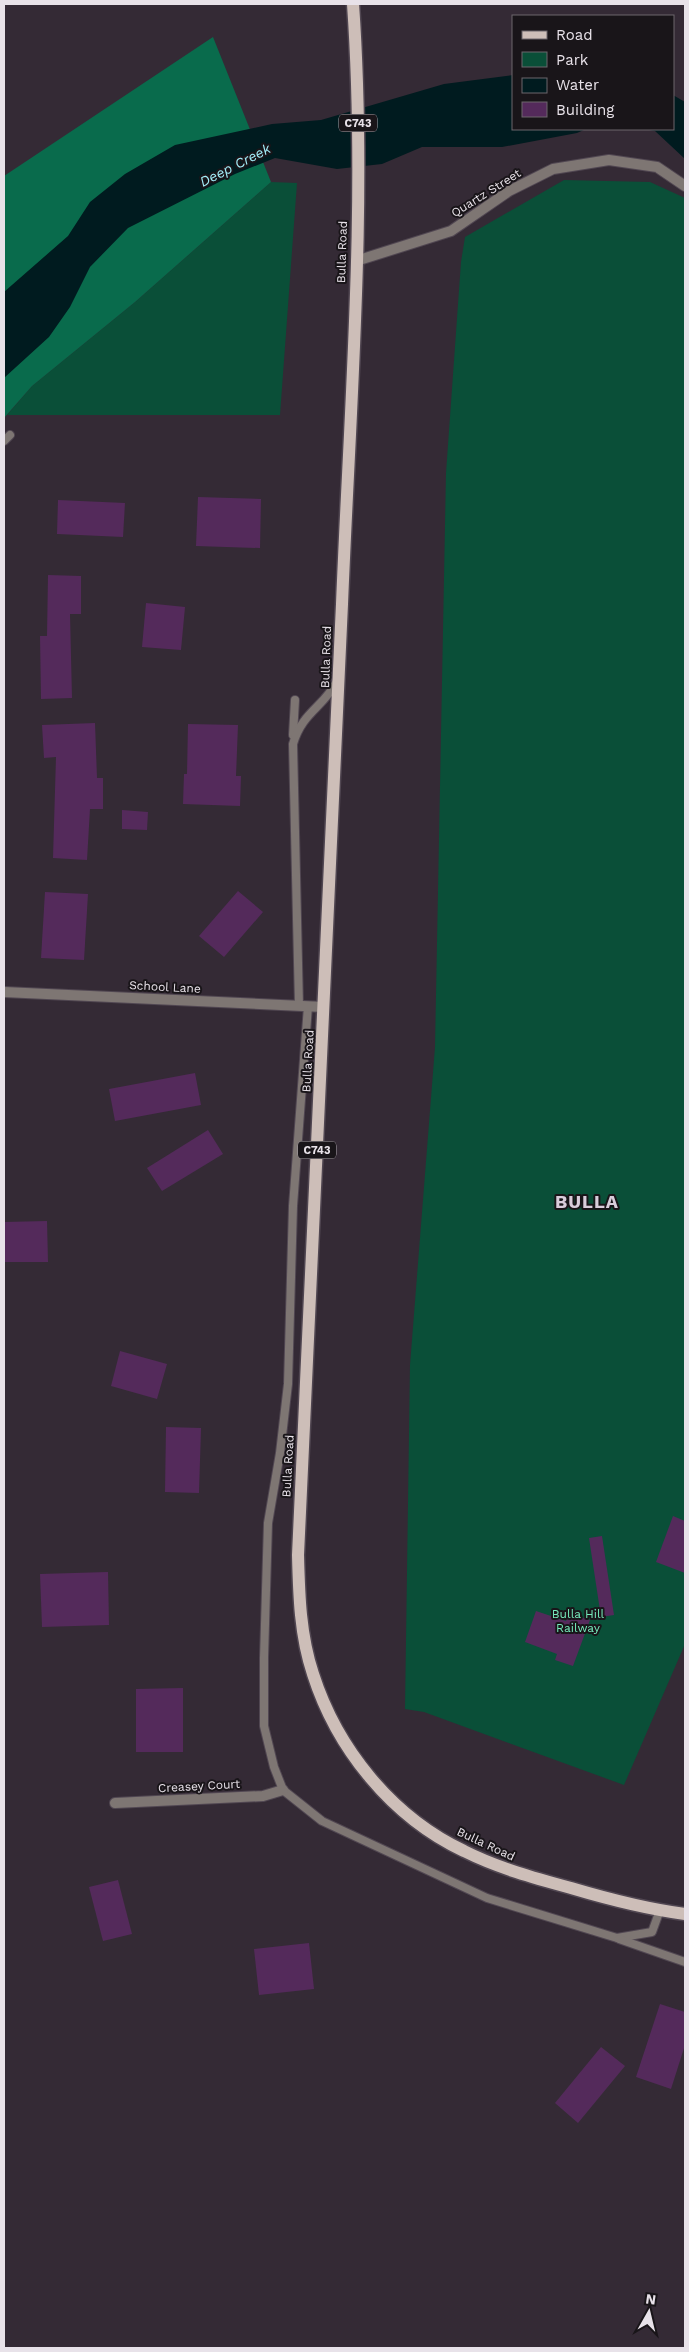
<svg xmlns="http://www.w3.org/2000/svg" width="689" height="2352" font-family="'Work Sans',sans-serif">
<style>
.green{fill:#0a4f38}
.forest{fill:#096b4c}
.water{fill:#001b1f}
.building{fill:#542a5b}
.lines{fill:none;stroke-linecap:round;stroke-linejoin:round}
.service-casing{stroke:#514752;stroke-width:10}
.minor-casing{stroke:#514752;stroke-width:12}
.primary-casing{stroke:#514752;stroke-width:15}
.service{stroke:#7e7673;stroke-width:8}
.minor{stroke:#7e7673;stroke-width:10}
.primary{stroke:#cdbeb8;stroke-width:12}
.labels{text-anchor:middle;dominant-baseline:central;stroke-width:4;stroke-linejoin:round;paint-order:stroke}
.shield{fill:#191519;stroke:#aaa4ab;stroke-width:1}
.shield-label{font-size:11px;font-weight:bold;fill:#e8e2e9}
.street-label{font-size:12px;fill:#e8e2e9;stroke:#191519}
.park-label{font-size:12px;fill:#77ebbc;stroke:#191519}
.water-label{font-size:14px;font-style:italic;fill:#a3eef9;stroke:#191519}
.district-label{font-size:18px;font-weight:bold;letter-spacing:1px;fill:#d9cddb;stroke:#191519}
</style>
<rect width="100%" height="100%" fill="#342a35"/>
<g class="green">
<path d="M 564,180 L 650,182 L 685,198 L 685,1644 L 624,1785 L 424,1712 L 405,1709 L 410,1365 L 435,1047 L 446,473 L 461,262 L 465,237 Z"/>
<path d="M 271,182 L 297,183 L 280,415 L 7,415 L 32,386 L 135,302 Z"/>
</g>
<path class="forest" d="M 213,37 L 271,182 L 135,302 L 32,386 L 4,418 L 4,176 Z"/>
<g class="water">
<path d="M 513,75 L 513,129 L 586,129 L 577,133 L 502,147 L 422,147 L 382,164 L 337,169 L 275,158 L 235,174 L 128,228 L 90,267 L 70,307 L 49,337 L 4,378 L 4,292 L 68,236 L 90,202 L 125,174 L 175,145 L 272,124 L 321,120 L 444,84 Z"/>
<path d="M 673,95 L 685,102 L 685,159 L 655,131 L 644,129 L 673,129 Z"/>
</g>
<g class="building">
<path d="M 198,497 L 261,499 L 260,548 L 196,546 Z"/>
<path d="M 58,500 L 125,503 L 123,537 L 57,534 Z"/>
<path d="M 48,575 L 81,576 L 81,614 L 70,614 L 72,698 L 41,699 L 40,636 L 47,636 Z"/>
<path d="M 146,603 L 185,607 L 181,650 L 142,647 Z"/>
<path d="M 95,723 L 97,778 L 103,778 L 103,809 L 90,809 L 87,860 L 53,858 L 56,757 L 44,758 L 42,725 Z"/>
<path d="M 188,724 L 238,725 L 236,776 L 241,776 L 240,806 L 183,804 L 184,774 L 187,774 Z"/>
<path d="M 122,810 L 148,812 L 147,830 L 122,829 Z"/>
<path d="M 238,891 L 263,912 L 224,957 L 199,936 Z"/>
<path d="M 45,892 L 88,894 L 84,960 L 41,958 Z"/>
<path d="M 195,1073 L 201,1105 L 115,1121 L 109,1089 Z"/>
<path d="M 208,1130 L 223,1154 L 162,1191 L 147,1168 Z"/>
<path d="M 47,1221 L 48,1262 L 4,1262 L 4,1222 Z"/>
<path d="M 120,1351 L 167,1364 L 157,1399 L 111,1386 Z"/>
<path d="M 166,1427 L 201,1428 L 199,1493 L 165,1492 Z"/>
<path d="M 673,1516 L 685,1521 L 685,1573 L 656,1562 Z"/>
<path d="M 602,1536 L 614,1615 L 601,1617 L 589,1538 Z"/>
<path d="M 108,1572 L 109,1625 L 42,1627 L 40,1574 Z"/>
<path d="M 536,1611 L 566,1621 L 569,1613 L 590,1620 L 573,1666 L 555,1660 L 557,1654 L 525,1642 Z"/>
<path d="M 183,1688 L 183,1752 L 136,1752 L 136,1689 Z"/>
<path d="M 118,1880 L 132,1934 L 103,1941 L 89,1887 Z"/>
<path d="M 309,1943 L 314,1989 L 259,1995 L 254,1949 Z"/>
<path d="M 660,2004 L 685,2012 L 685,2045 L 671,2089 L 636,2077 Z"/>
<path d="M 601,2047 L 625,2066 L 578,2123 L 555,2103 Z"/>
</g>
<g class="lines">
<g class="service-casing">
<g id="service">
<path d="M 4,441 L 10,435"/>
<path d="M 293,735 L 295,700"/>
<path d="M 299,1006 L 293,744 C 302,712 324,707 337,681"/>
<path d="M 308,1006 L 293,1206 L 288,1384 L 280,1453 L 268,1523 L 264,1658 L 264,1726 L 274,1767 L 283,1790 L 322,1821 L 487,1898 L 617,1938 L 652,1932 L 660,1910"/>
<path d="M 619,1939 L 685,1962"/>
</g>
</g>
<g class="minor-casing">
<g id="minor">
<path d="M 356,261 L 451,231 L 509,191 L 553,169 L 609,160 L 657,167 L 685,186"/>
<path d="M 4,992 L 324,1007"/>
<path d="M 115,1803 L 263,1796 L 283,1790"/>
</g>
</g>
<g class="primary-casing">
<path id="primary" d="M 353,4 C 367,203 350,404 342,604 C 328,921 313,1238 298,1555 C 299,1595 300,1635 313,1674 C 337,1749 392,1817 464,1851 C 498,1868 534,1878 571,1888 C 608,1899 647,1909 685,1914"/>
</g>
<use href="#service" class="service"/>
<use href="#minor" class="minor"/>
<use href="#primary" class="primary"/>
</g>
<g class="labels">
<g class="shield">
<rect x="339" y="114.5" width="38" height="17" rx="4"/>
<rect x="298" y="1141.5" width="38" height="17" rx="4"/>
</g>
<g class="shield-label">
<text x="358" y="123">C743</text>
<text x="317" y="1150">C743</text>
</g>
<g class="street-label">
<text transform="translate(486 193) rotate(-32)">Quartz Street</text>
<text transform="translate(342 252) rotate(-88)">Bulla Road</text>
<text transform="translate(326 657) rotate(-88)">Bulla Road</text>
<text transform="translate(165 987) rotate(3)">School Lane</text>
<text transform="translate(308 1061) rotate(-87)">Bulla Road</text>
<text transform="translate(288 1466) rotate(-87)">Bulla Road</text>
<text transform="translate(199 1786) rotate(-3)">Creasey Court</text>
<text transform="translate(486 1844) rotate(25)">Bulla Road</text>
</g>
<g class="park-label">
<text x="578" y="1614">Bulla Hill<tspan x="578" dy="14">Railway</tspan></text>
</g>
<g class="water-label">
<text transform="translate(235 165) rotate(-27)">Deep Creek</text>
</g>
<g class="district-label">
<text x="587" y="1201">BULLA</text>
</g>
</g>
<rect width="689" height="2352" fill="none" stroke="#e8e2e9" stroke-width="10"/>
<rect x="512" y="15" width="162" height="115" fill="#191519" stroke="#6c676c"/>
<rect x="522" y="31" width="25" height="8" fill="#cdbeb8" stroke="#6c676c"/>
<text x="556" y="40" font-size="15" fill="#e8e2e9">Road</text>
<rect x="522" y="52" width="25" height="15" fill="#0a4f38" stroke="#6c676c"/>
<text x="556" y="65" font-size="15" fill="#e8e2e9">Park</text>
<rect x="522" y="78" width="25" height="15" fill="#001b1f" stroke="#6c676c"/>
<text x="556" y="90" font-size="15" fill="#e8e2e9">Water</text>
<rect x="522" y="102" width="25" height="15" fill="#542a5b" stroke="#6c676c"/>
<text x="556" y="115" font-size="15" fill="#e8e2e9">Building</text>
<g transform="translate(649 2312) rotate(8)" stroke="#191519" stroke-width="4" paint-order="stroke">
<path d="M0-4L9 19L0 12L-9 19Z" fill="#e8e2e9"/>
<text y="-8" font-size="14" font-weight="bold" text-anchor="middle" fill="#e8e2e9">N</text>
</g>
</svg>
